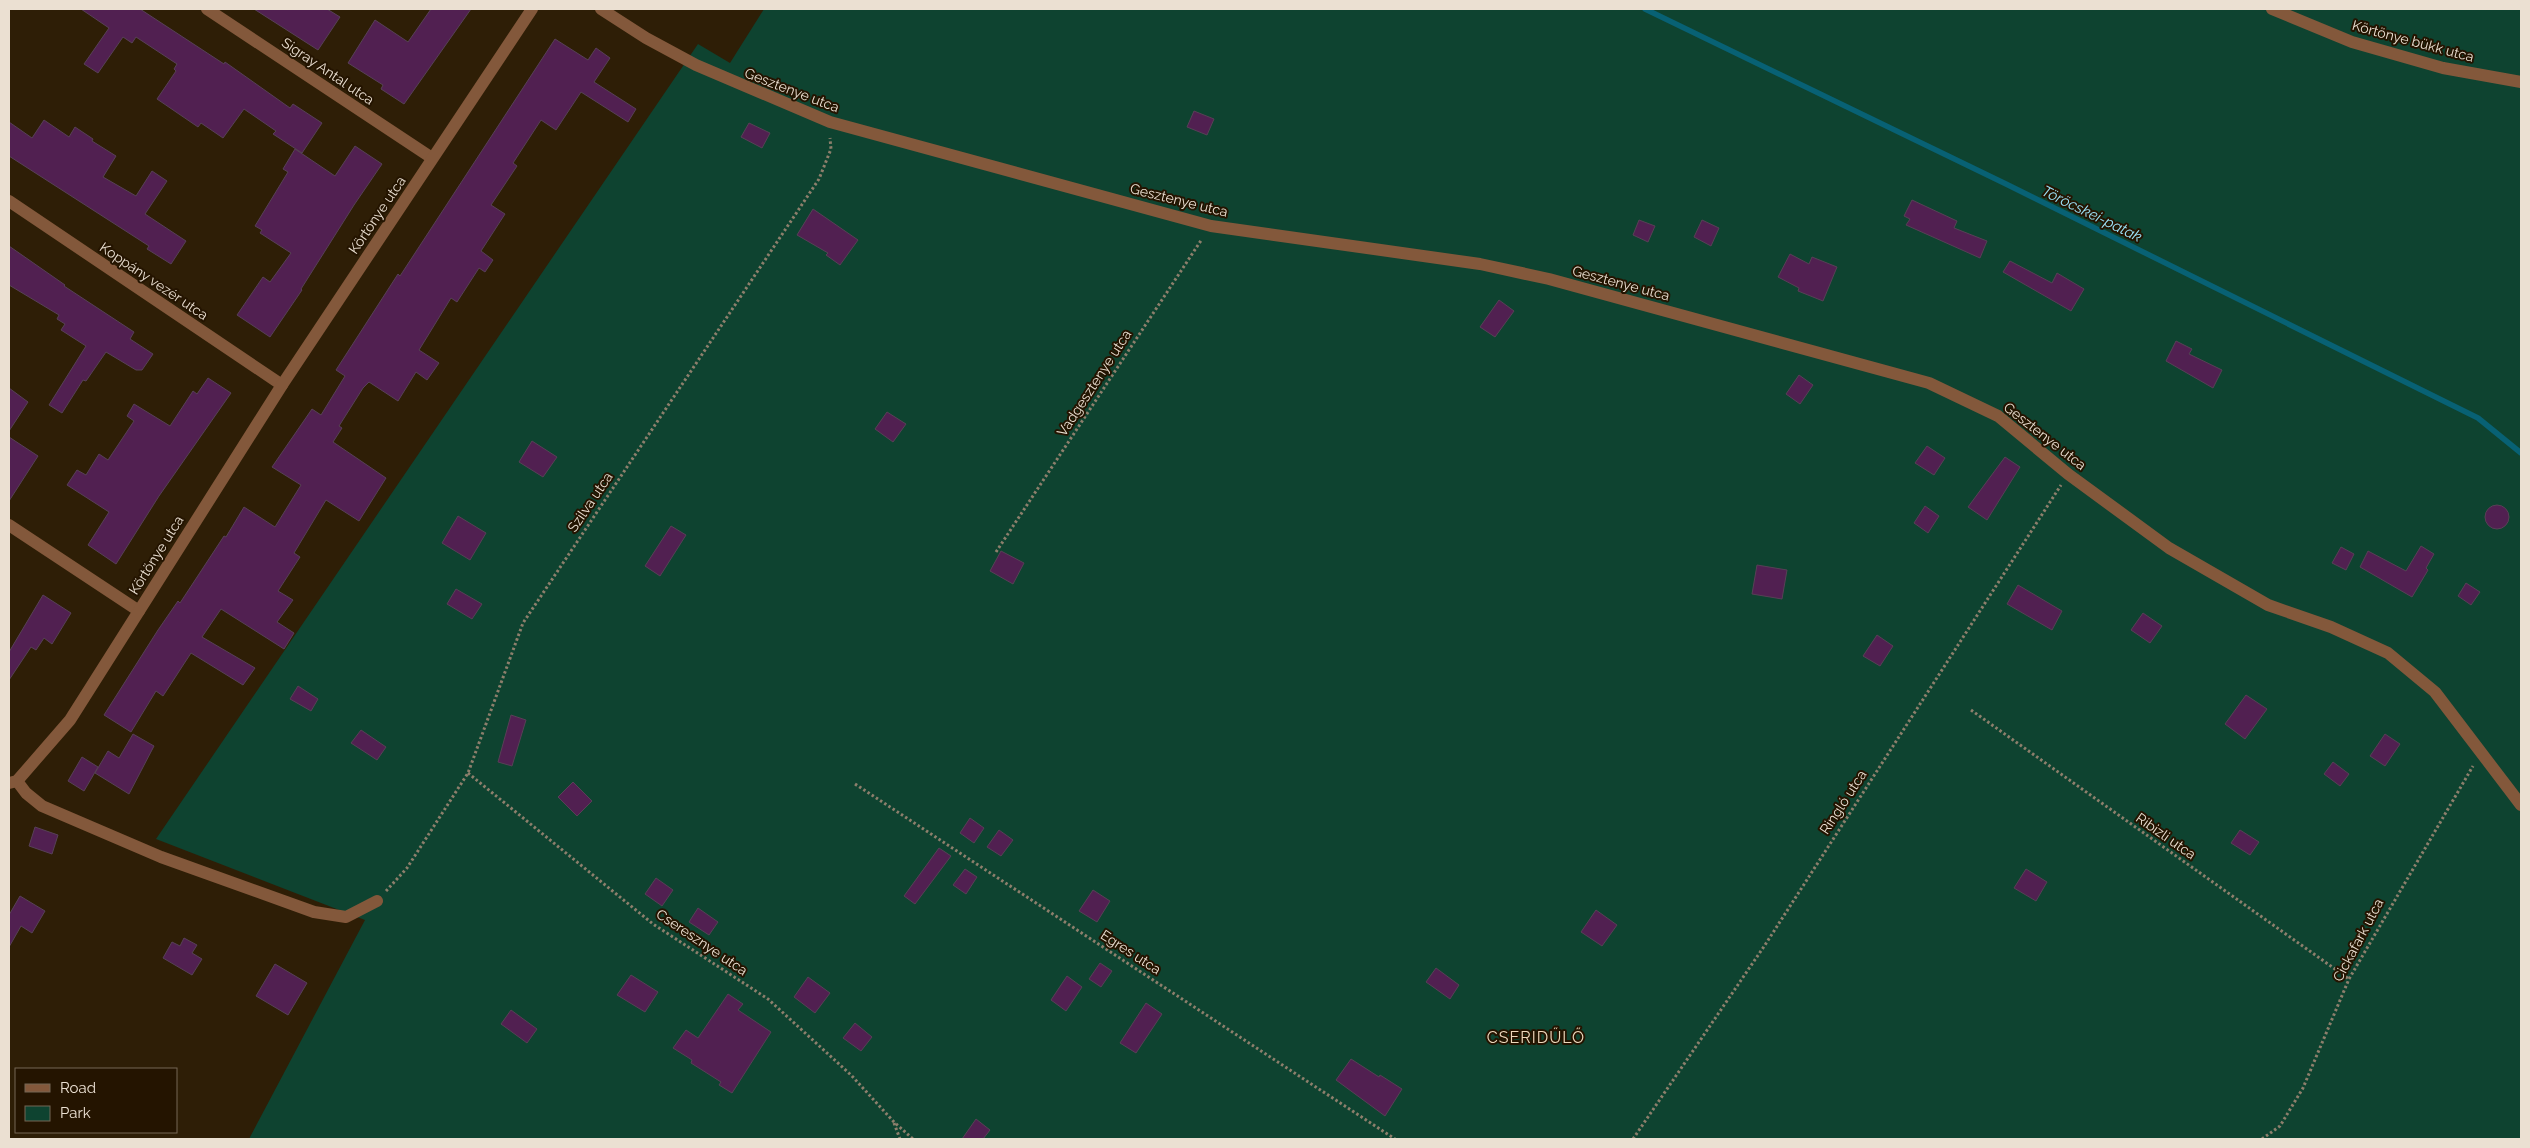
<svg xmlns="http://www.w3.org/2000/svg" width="2530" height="1148" font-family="Raleway,sans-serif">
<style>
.green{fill:#0e4330}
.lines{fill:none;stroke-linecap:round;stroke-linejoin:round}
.stream{stroke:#086174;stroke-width:5.5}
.building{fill:#512051;stroke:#574156}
.path{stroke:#8d7f6c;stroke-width:3;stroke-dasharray:2.5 2.5;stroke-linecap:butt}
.minor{stroke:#83583b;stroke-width:12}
.labels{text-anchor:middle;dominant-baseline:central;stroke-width:4;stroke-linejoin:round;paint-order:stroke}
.street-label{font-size:14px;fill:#ebe0d2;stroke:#241400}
.water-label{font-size:15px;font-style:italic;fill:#9ce4fa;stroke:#241400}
.quarter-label{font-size:16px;letter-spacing:1px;fill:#eed8bc;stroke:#241400}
</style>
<rect width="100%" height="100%" fill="#2e1e06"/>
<path class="green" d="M 764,9 L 2521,9 L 2521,1139 L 249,1139 L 365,920 L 156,839 L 698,44 L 730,63 Z"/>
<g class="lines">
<path class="stream" d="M 1645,9 L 2006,184 L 2478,418 L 2521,453"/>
</g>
<g class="building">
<path d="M 81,9 L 140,9 L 224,64 L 225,62 L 290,108 L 293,104 L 322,123 L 302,153 L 273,134 L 276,131 L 244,109 L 223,138 L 201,123 L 198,127 L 157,99 L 176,71 L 174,69 L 177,64 L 136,37 L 132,43 L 123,37 L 98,73 L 84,64 L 109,28 Z"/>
<path d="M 254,9 L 327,9 L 340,17 L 318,50 Z"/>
<path d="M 431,9 L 471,9 L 404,104 L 381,89 L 383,85 L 348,63 L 375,20 L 408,42 Z"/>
<path d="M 555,39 L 588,60 L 596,48 L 610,58 L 594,82 L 636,109 L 628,122 L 581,92 L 556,130 L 541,120 L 513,163 L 517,166 L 491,205 L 505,214 L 481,251 L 493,260 L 485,272 L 479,268 L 457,302 L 451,298 L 419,350 L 439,363 L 427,380 L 416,372 L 398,401 L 369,382 L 363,388 L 339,426 L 342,428 L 333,442 L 386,478 L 359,521 L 326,500 L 294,553 L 300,557 L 278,591 L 293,600 L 277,622 L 294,633 L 284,649 L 221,609 L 202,637 L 255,668 L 243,685 L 191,653 L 163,696 L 156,691 L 131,732 L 104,715 L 158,630 L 178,601 L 180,603 L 224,536 L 226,537 L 244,507 L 275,527 L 301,485 L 272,467 L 312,409 L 321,415 L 345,376 L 336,370 L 398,274 L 400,276 Z"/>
<path d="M 1194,111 L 1214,119 L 1207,135 L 1187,127 Z"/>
<path d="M 44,120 L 69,137 L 75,127 L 93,139 L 92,141 L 116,156 L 103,177 L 136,196 L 152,171 L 167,181 L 145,214 L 186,241 L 171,264 L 147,249 L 149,246 L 9,156 L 9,122 L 32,138 Z"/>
<path d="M 749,123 L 770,133 L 762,148 L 741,137 Z"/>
<path d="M 355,146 L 382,164 L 354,205 L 301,289 L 302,290 L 270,337 L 237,315 L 263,277 L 270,282 L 291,253 L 260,233 L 262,230 L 255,226 L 288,172 L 283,169 L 295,149 L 335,176 Z"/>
<path d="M 1912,200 L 1957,221 L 1954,228 L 1987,241 L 1980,258 L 1906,225 L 1910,219 L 1904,216 Z"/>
<path d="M 813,209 L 858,240 L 840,265 L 826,255 L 828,253 L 797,235 Z"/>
<path d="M 1639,220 L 1655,226 L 1648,242 L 1633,235 Z"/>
<path d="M 1702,220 L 1719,228 L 1711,246 L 1694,237 Z"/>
<path d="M 9,246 L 65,285 L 64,286 L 134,332 L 130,339 L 153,354 L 142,370 L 136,370 L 106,352 L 86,381 L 83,380 L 62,413 L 49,405 L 86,346 L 61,330 L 65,324 L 57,319 L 59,315 L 9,285 Z"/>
<path d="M 1790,254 L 1809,264 L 1812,257 L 1837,267 L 1823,301 L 1798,291 L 1799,288 L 1778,277 Z"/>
<path d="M 2010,261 L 2052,283 L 2057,273 L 2084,289 L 2071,311 L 2003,272 Z"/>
<path d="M 1499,300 L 1514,311 L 1495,337 L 1480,327 Z"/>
<path d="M 2176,341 L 2192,349 L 2189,354 L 2222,370 L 2213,388 L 2166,361 Z"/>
<path d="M 1799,375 L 1813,385 L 1800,404 L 1786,394 Z"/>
<path d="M 208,378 L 231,393 L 159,496 L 116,564 L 88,545 L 109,512 L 67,485 L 77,470 L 86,475 L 99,454 L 108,460 L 134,421 L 127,416 L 134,404 L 170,426 L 193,391 L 197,394 Z"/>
<path d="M 9,388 L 28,402 L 9,431 Z"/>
<path d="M 887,412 L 906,424 L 893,442 L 875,429 Z"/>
<path d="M 9,437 L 38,456 L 9,501 Z"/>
<path d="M 532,441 L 557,457 L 543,477 L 519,462 Z"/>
<path d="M 1927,446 L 1945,458 L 1934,475 L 1915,463 Z"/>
<path d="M 2005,457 L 2020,467 L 1987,520 L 1968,507 Z"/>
<circle cx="2497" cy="517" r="12"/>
<path d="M 1925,506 L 1939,516 L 1928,533 L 1914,523 Z"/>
<path d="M 458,516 L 486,533 L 470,560 L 442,543 Z"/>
<path d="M 671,526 L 686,535 L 660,576 L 645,566 Z"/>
<path d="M 2421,546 L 2434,554 L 2426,568 L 2428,570 L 2412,597 L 2360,567 L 2368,551 L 2406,571 Z"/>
<path d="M 2341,547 L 2354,554 L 2346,570 L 2332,563 Z"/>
<path d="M 1001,551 L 1024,563 L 1013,584 L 990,571 Z"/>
<path d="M 1757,565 L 1787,570 L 1782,599 L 1752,594 Z"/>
<path d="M 2466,583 L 2480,592 L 2471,605 L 2458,596 Z"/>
<path d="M 2018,585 L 2062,611 L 2052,630 L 2007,604 Z"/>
<path d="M 456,589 L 482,604 L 472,619 L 447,604 Z"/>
<path d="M 43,595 L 71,613 L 52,644 L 44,638 L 36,650 L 31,647 L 9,680 L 9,652 Z"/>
<path d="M 2143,613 L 2162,626 L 2150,643 L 2131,630 Z"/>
<path d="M 1877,635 L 1893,646 L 1880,666 L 1863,656 Z"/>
<path d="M 298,686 L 318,699 L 311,711 L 290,699 Z"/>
<path d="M 2246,695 L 2267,709 L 2245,739 L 2225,724 Z"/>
<path d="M 511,715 L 526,720 L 512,766 L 498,762 Z"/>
<path d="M 361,730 L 386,747 L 377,760 L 351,743 Z"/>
<path d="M 133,734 L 154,746 L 129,794 L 95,773 L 108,751 L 119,758 Z"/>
<path d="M 2385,734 L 2400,744 L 2385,766 L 2370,756 Z"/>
<path d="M 82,757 L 98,767 L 84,791 L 68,781 Z"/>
<path d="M 2333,762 L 2349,774 L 2340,786 L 2324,774 Z"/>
<path d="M 573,782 L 592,801 L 577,816 L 558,797 Z"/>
<path d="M 970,818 L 984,828 L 974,843 L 960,833 Z"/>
<path d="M 35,827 L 58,835 L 52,854 L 29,846 Z"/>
<path d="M 999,830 L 1013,840 L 1001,856 L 987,847 Z"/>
<path d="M 2240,830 L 2259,842 L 2250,855 L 2231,843 Z"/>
<path d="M 939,848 L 951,856 L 915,904 L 904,896 Z"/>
<path d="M 965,869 L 977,877 L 966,894 L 953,885 Z"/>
<path d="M 2026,869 L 2047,882 L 2036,901 L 2014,888 Z"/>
<path d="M 656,878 L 673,890 L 662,906 L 645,894 Z"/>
<path d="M 1093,890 L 1110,901 L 1097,922 L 1079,911 Z"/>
<path d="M 20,896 L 45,911 L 32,933 L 21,926 L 9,947 L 9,915 Z"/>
<path d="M 698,908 L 718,922 L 709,935 L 689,922 Z"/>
<path d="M 1596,910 L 1617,925 L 1602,946 L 1581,932 Z"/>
<path d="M 184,938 L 197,945 L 192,953 L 202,959 L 192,975 L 163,958 L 172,942 L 180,946 Z"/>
<path d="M 1100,963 L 1112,971 L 1101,987 L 1089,979 Z"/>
<path d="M 275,964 L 307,983 L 288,1015 L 256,996 Z"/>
<path d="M 1436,968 L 1459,985 L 1450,999 L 1426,982 Z"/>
<path d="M 631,975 L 658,992 L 645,1012 L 617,995 Z"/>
<path d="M 1067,976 L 1082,987 L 1066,1011 L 1051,1000 Z"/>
<path d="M 808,977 L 830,993 L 815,1013 L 794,997 Z"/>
<path d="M 728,994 L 743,1004 L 738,1010 L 771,1032 L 732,1093 L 719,1085 L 721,1082 L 691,1063 L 692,1060 L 673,1048 L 686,1030 L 698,1038 Z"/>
<path d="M 1146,1003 L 1162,1014 L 1136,1053 L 1120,1043 Z"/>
<path d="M 511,1010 L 537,1029 L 527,1043 L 501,1024 Z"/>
<path d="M 855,1023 L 872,1037 L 861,1051 L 843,1038 Z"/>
<path d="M 1351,1059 L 1379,1077 L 1380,1075 L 1402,1089 L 1385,1116 L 1336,1080 Z"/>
<path d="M 976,1119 L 990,1130 L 983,1139 L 962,1139 Z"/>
</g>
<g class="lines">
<g class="path">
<path d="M 996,552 L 1202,239"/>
<path d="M 1971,710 L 2349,979"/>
<path d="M 468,773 L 653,924 L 768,999 L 851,1075 L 894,1122 L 913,1139"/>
<path d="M 855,784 L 1395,1139"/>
<path d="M 386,891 L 407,868 L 468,773 L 523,623 L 819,179 L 831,149 L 830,138"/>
<path d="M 894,1123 L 900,1139"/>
<path d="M 1633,1139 L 1765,945 L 2061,485"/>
<path d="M 2262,1139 L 2280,1126 L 2303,1088 L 2349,979 L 2473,766"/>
</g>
<g class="minor">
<path d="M 207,9 L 432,158"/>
<path d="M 601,9 L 646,38 L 696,65 L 830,122 L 1211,226 L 1480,264 L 1549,279 L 1929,383 L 1998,416 L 2068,474 L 2169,548 L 2268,605 L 2331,627 L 2388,653 L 2435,692 L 2521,805"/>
<path d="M 2272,9 L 2352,42 L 2443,68 L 2521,82"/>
<path d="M 9,201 L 282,385"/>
<path d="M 9,525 L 139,611"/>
<path d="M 17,781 L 26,793 L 42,806 L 161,857 L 314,912 L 346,917 L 377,901"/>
<path d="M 9,783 L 17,781 L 70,720 L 282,385 L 532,9"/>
</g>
</g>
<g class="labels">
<g class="street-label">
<text transform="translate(2413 41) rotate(15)">Körtönye bükk utca</text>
<text transform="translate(328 71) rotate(34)">Sigray Antal utca</text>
<text transform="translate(792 90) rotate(21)">Gesztenye utca</text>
<text transform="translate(1179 200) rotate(14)">Gesztenye utca</text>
<text transform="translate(377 215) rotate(-56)">Körtönye utca</text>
<text transform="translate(154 281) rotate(34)">Koppány vezér utca</text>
<text transform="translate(1621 283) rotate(15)">Gesztenye utca</text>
<text transform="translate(1094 383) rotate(-57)">Vadgesztenye utca</text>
<text transform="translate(2045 436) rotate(38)">Gesztenye utca</text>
<text transform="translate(590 502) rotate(-56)">Szilva utca</text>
<text transform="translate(156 555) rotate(-58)">Körtönye utca</text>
<text transform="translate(1843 802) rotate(-57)">Ringló utca</text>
<text transform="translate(2166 836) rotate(35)">Ribizli utca</text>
<text transform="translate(2358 940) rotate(-62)">Cickafark utca</text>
<text transform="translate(702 942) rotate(34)">Cseresznye utca</text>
<text transform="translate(1131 952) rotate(33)">Egres utca</text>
</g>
<g class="water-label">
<text transform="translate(2092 214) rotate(26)">Töröcskei-patak</text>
</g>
<g class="quarter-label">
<text x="1536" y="1037">CSERIDŰLŐ</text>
</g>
</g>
<rect width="2530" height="1148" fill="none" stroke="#ebe0d2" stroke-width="20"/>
<rect x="15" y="1068" width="162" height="65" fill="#241400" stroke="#746654"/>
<rect x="25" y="1084" width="25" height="8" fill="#83583b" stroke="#746654"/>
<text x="60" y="1093" font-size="15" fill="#ebe0d2">Road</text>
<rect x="25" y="1106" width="25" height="15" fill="#0e4330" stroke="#746654"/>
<text x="60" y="1118" font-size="15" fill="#ebe0d2">Park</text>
</svg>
